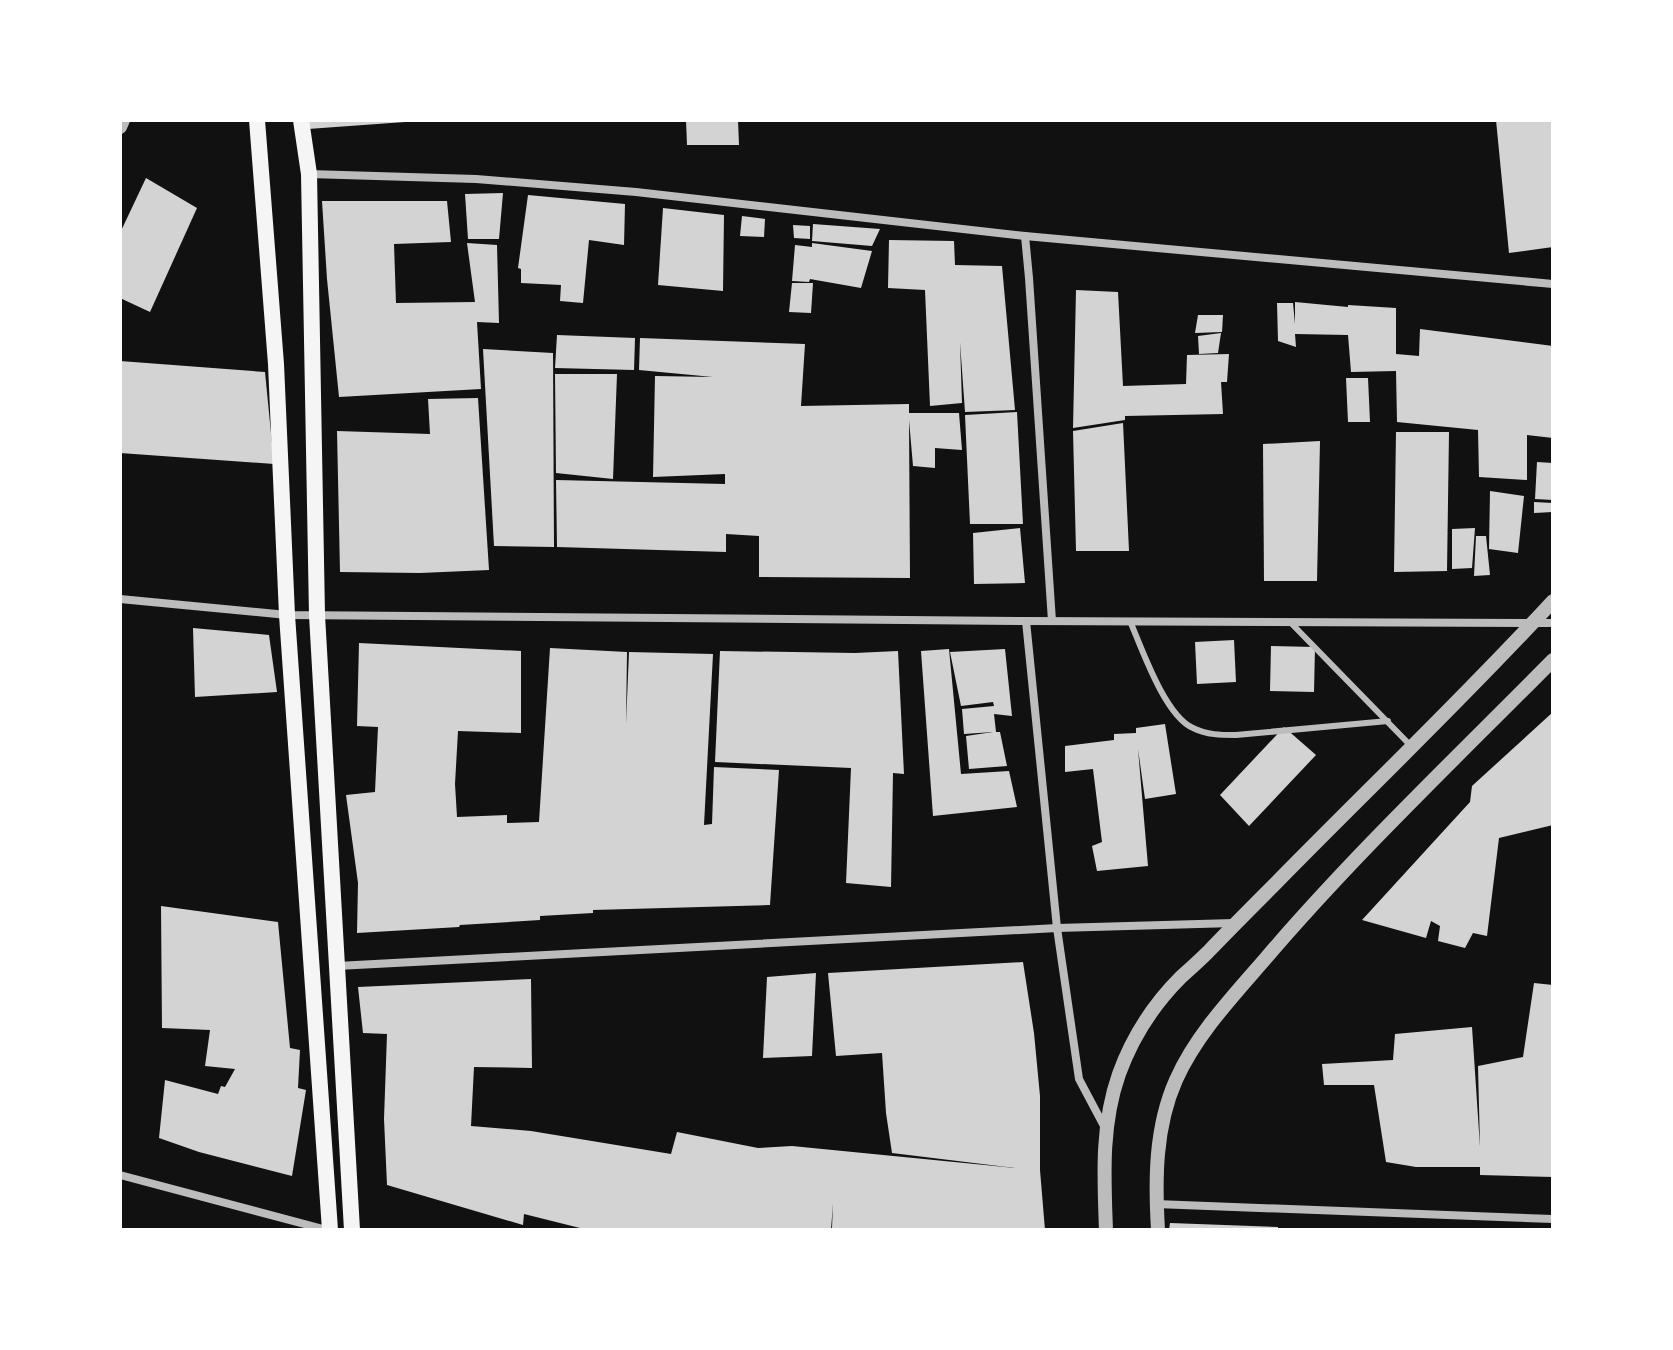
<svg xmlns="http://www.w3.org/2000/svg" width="1673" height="1350" font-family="'Fira Sans',sans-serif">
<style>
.building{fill:#d3d3d3}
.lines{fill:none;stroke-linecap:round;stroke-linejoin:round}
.service{stroke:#bcbcbc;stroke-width:6}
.minor{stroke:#bcbcbc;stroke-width:8}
.tertiary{stroke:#bcbcbc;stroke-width:14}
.secondary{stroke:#f5f5f5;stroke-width:16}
</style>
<rect width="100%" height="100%" fill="#111"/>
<g class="building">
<path d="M 308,120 L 405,120 L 405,122 L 308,129 Z"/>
<path d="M 686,120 L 738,120 L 739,145 L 687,145 Z"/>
<path d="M 1496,120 L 1553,120 L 1553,247 L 1509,253 Z"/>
<path d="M 146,178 L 197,208 L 150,312 L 120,298 L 120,233 Z"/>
<path d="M 503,193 L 499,239 L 468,239 L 465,194 Z"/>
<path d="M 528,195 L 625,204 L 624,245 L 589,240 L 583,303 L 560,301 L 561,285 L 521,283 L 521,269 L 518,268 Z"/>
<path d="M 322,201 L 447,201 L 451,242 L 394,244 L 396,303 L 475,302 L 467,243 L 497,245 L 499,323 L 477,322 L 481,389 L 339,397 L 327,279 Z"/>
<path d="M 663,208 L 724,215 L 723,291 L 658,285 Z"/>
<path d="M 742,216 L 765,219 L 764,237 L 740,236 Z"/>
<path d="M 813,224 L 880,229 L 872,246 L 812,241 Z"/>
<path d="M 793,225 L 810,226 L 810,239 L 794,238 Z"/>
<path d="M 889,240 L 954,241 L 955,265 L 1002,266 L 1015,410 L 965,412 L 960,342 L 962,403 L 930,406 L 925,290 L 888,288 Z"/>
<path d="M 812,243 L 872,251 L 861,288 L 810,279 L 809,282 L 792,281 L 795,245 L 812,247 Z"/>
<path d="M 792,283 L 813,283 L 811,313 L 789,312 Z"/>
<path d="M 1076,290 L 1118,292 L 1123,386 L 1186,384 L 1187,355 L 1229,354 L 1227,382 L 1221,382 L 1223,414 L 1125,416 L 1125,420 L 1073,428 Z"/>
<path d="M 1295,302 L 1348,307 L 1348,305 L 1396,308 L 1396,354 L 1419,356 L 1420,329 L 1553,346 L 1553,438 L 1527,435 L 1527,480 L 1479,477 L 1478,430 L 1397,422 L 1396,371 L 1351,372 L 1348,335 L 1295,334 L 1296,347 L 1278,341 L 1277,303 L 1293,303 L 1295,324 Z"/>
<path d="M 1198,315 L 1223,315 L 1222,332 L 1195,333 Z"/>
<path d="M 1221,333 L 1218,353 L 1199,354 L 1198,336 Z"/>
<path d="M 557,335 L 635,338 L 634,370 L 555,368 Z"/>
<path d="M 640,338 L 805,344 L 801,406 L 909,404 L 909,413 L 959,413 L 962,450 L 935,448 L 935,468 L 913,466 L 909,420 L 910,578 L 759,577 L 759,536 L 726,534 L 726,552 L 557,547 L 556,480 L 725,484 L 725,474 L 653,477 L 655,376 L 713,377 L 639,370 Z"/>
<path d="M 483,349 L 553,353 L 554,547 L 494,546 Z"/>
<path d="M 120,361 L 265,372 L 274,464 L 120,453 Z"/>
<path d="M 555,374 L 617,374 L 613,479 L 556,473 Z"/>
<path d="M 1346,378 L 1368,378 L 1370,422 L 1348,422 Z"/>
<path d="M 478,398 L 489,570 L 420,573 L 340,572 L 337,431 L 430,434 L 428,399 Z"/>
<path d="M 1017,412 L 1023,524 L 970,524 L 965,415 Z"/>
<path d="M 1123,423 L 1129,551 L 1076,551 L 1073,431 Z"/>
<path d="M 1396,432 L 1449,432 L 1447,571 L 1394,572 Z"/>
<path d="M 1320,441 L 1317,581 L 1264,581 L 1263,444 Z"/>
<path d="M 1537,462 L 1553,463 L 1553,500 L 1535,499 Z"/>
<path d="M 1490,491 L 1524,496 L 1518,553 L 1489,549 Z"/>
<path d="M 1534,502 L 1553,503 L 1553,512 L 1534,513 Z"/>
<path d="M 1020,528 L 1025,583 L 974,584 L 973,533 Z"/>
<path d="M 1475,528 L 1472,568 L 1452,569 L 1452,529 Z"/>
<path d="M 1476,536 L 1486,536 L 1490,575 L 1474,576 Z"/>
<path d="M 193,628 L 269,635 L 277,692 L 195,697 Z"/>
<path d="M 1234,640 L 1236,682 L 1197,684 L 1195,642 Z"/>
<path d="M 359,643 L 521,651 L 521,733 L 458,731 L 455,784 L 457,817 L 507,815 L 507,823 L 539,822 L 550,648 L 627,652 L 626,724 L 629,652 L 713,654 L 704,825 L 712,824 L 714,767 L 779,770 L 770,905 L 593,910 L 593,913 L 540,916 L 540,920 L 460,925 L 459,927 L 357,933 L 358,883 L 346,795 L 375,792 L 378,727 L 357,726 Z"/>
<path d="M 1271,646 L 1315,647 L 1314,692 L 1270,691 Z"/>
<path d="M 949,649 L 961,774 L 1009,771 L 1017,807 L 933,816 L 921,651 Z"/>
<path d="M 1005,649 L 1012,716 L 994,714 L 996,732 L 1000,732 L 1007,766 L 969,769 L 966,736 L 993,732 L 964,734 L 962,709 L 994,706 L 993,702 L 961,706 L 950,652 Z"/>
<path d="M 720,651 L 855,653 L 898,651 L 904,774 L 893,773 L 891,887 L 846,883 L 851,768 L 715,762 Z"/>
<path d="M 1553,712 L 1553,825 L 1499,838 L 1487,936 L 1473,933 L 1465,948 L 1438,941 L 1440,926 L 1431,921 L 1426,938 L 1362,920 L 1470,802 L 1472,786 Z"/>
<path d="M 1165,724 L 1176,794 L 1145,799 L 1138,749 L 1148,866 L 1097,871 L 1092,846 L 1102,842 L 1093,769 L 1065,772 L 1065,746 L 1114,740 L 1114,734 L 1136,733 L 1136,728 Z"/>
<path d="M 1284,727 L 1316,755 L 1249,826 L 1220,795 Z"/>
<path d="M 161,906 L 278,922 L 290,1048 L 300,1050 L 298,1088 L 306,1090 L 292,1176 L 199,1152 L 159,1138 L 165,1080 L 218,1094 L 221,1086 L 225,1087 L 235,1069 L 205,1066 L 210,1030 L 162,1028 Z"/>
<path d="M 1023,962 L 1034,1033 L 1040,1096 L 1040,1170 L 1045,1230 L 841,1230 L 832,1228 L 833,1203 L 831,1230 L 588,1230 L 524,1214 L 523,1225 L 387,1185 L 384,1119 L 387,1034 L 363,1033 L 358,987 L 531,979 L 532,1068 L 474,1067 L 471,1126 L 531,1131 L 671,1154 L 677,1132 L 758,1148 L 792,1146 L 1015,1168 L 892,1153 L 886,1113 L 882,1053 L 836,1056 L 828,973 Z"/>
<path d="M 816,973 L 812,1056 L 763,1058 L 767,977 Z"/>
<path d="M 1534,983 L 1553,985 L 1553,1177 L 1480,1175 L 1480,1167 L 1416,1167 L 1386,1162 L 1374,1085 L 1324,1085 L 1322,1064 L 1393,1060 L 1395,1034 L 1472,1027 L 1480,1147 L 1478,1066 L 1523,1057 Z"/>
<path d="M 1170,1223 L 1278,1227 L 1278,1230 L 1169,1230 Z"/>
</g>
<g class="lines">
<g class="service">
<path d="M 1130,621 C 1142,649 1165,716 1193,728 C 1207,735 1221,735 1236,735 L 1388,721"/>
<path d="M 1291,623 L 1411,746"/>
</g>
<g class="minor">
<path d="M 309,174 L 476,179 L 636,192 L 1025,236 L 1553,284"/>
<path d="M 1025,236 L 1029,278 L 1052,621"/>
<path d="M 120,599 L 287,615 L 1026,621 L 1553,623"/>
<path d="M 1026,621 L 1057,928 L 1079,1079 L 1105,1128"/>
<path d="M 337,966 L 1057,928 L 1234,923"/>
<path d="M 120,1175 L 327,1230"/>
<path d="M 1156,1204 L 1553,1219"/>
</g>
<g class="tertiary">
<path d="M 120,127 L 123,120"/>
<path d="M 1106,1230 C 1104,1177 1101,1125 1119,1074 C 1132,1038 1154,1004 1181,977 C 1190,969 1199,961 1208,952 C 1230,929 1253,906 1276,883 C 1368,789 1464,698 1553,601"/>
<path d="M 1158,1230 C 1155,1180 1155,1127 1176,1080 C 1196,1035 1233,996 1266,958 C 1355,854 1456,758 1553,660"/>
</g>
<g class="secondary">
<path d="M 257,120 L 276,364 L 287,615 L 330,1230"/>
<path d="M 301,120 L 309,174 L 317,615 L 352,1230"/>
</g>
</g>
<rect width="1673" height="1350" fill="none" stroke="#ffffff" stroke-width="244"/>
</svg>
